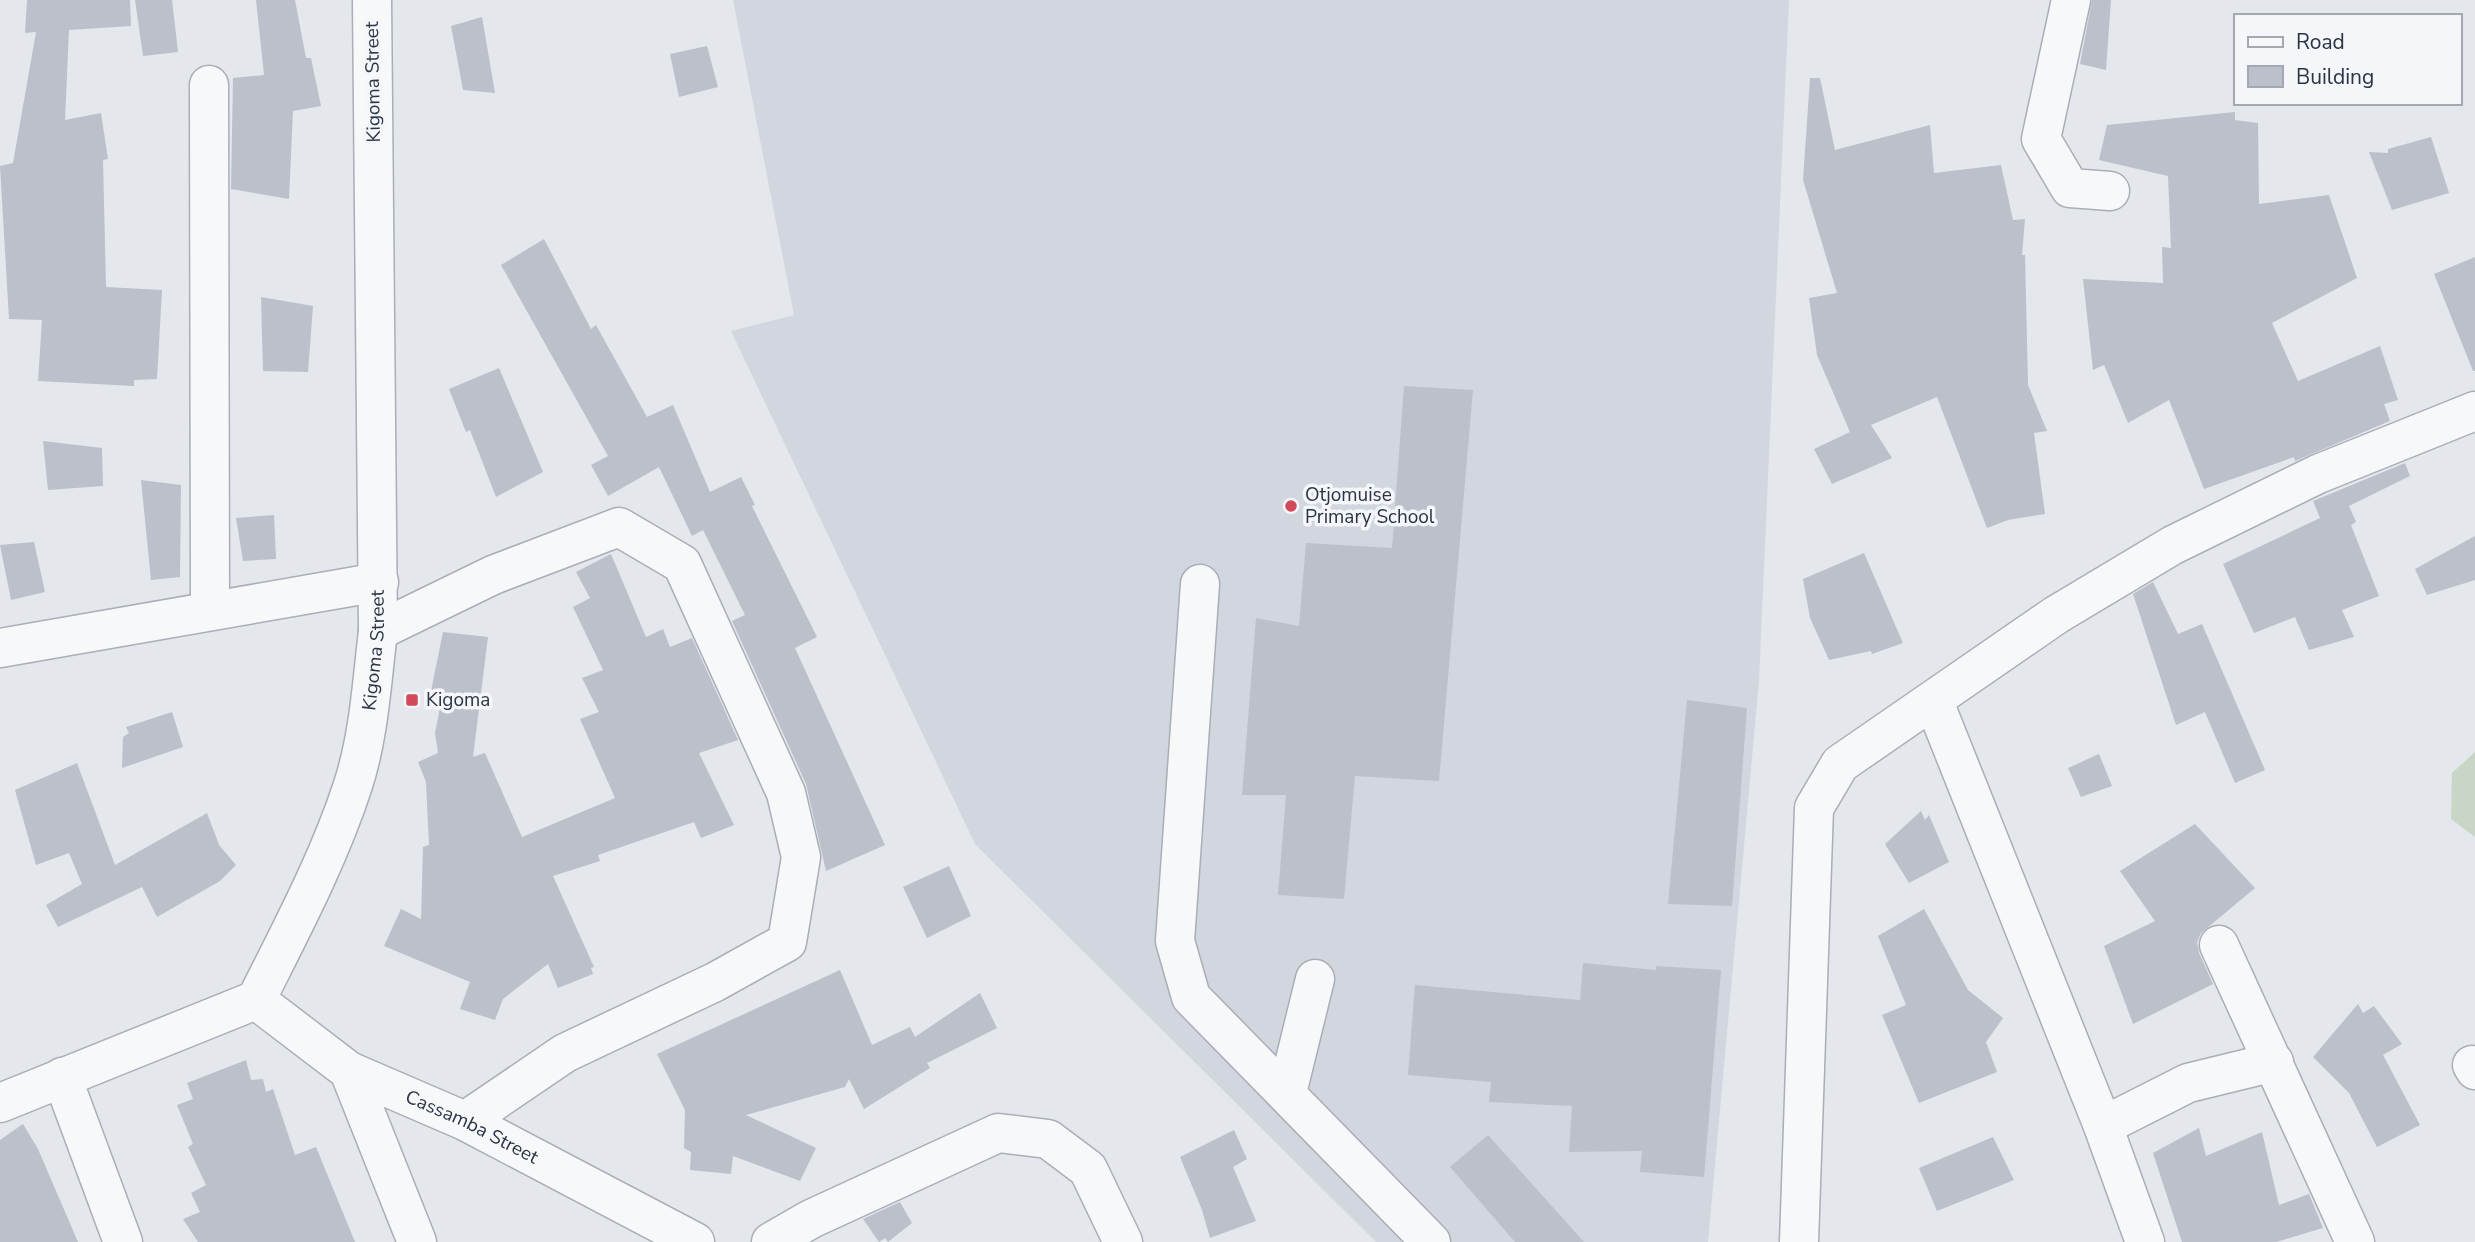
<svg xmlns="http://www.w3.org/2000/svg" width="2475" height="1242" font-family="'Nunito Sans',sans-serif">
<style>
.built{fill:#d2d6de}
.green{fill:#c9d6c5}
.building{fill:#bbc0ca}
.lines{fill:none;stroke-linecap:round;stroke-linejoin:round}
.minor-casing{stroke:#a9aeb7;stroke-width:41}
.minor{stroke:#f7f8fa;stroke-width:38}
.poi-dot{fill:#d1495b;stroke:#f4f6f9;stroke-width:2.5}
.labels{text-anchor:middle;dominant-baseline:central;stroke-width:7;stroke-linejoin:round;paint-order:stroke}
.street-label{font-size:19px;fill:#2b3445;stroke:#f4f6f9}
.poi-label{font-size:19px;fill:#2b3445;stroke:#f4f6f9;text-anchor:start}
</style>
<rect width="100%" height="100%" fill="#e4e7ec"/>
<path class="built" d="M 733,0 L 1789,0 L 1759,681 L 1708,1242 L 1376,1242 L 975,844 L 731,331 L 794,315 Z"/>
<path class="green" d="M 2475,752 L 2475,837 L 2451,819 L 2452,773 Z"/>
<g class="building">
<path d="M 27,0 L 130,0 L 131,26 L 69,30 L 65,120 L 101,113 L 108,159 L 103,160 L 106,287 L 162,290 L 157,379 L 134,380 L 134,386 L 38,381 L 42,320 L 9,319 L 0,166 L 13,163 L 36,32 L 25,33 Z"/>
<path d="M 135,0 L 172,0 L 178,52 L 143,56 Z"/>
<path d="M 256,0 L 295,0 L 306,58 L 311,58 L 321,106 L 293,111 L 289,199 L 231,189 L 233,78 L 264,75 Z"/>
<path d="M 2092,0 L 2111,0 L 2106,70 L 2080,64 Z"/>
<path d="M 482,17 L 495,93 L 463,90 L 451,26 Z"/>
<path d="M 707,46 L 718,87 L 679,97 L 670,54 Z"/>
<path d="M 1810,78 L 1820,78 L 1835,150 L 1930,125 L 1934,173 L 2001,165 L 2013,220 L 2025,219 L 2022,255 L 2025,255 L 2028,385 L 2047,431 L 2034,433 L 2045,514 L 2008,520 L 1987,528 L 1937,397 L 1871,425 L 1892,458 L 1832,484 L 1814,449 L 1850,432 L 1817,355 L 1809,298 L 1837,293 L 1803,180 Z"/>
<path d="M 2235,112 L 2235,120 L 2258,123 L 2259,204 L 2329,195 L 2357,278 L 2272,323 L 2298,381 L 2380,346 L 2398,400 L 2384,404 L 2390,421 L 2295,461 L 2294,457 L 2204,489 L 2169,400 L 2128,423 L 2104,365 L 2093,370 L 2083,279 L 2163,283 L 2162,247 L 2171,248 L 2168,176 L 2099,160 L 2107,125 Z"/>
<path d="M 2431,137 L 2449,193 L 2392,210 L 2369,152 L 2388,153 L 2388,149 Z"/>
<path d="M 544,239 L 591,329 L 596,325 L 647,417 L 673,405 L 710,492 L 741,477 L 755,505 L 752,506 L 817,637 L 795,648 L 885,845 L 826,871 L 806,784 L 732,621 L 745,615 L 703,530 L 692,536 L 659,467 L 608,496 L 591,465 L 608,456 L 501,265 Z"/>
<path d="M 2475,257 L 2475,371 L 2473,371 L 2434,274 Z"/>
<path d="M 261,297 L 313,306 L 308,372 L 263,371 Z"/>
<path d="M 499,368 L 543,472 L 496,497 L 470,430 L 466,432 L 449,389 Z"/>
<path d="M 1404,386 L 1473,390 L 1439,781 L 1355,776 L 1344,899 L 1278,895 L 1286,795 L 1242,795 L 1256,618 L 1299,626 L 1306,543 L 1392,548 Z"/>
<path d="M 43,441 L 102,448 L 103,486 L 48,490 Z"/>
<path d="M 2405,463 L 2410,476 L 2349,506 L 2356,522 L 2351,525 L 2379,596 L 2342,610 L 2354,637 L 2309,650 L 2295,617 L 2254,633 L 2223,564 L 2320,518 L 2313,501 Z"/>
<path d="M 141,480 L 181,485 L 180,577 L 151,580 Z"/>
<path d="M 274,515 L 276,559 L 243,561 L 236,518 Z"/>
<path d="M 2475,536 L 2475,580 L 2427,595 L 2415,569 Z"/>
<path d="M 34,542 L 45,592 L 11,600 L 0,545 Z"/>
<path d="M 1864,553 L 1903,643 L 1872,654 L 1871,651 L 1829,660 L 1810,618 L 1803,579 Z"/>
<path d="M 611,554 L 646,637 L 663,629 L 670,647 L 692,638 L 738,740 L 699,753 L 734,825 L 701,838 L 694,822 L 598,855 L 600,861 L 553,876 L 594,967 L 591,968 L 593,974 L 558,988 L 548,964 L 503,999 L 495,1020 L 460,1009 L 470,982 L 384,946 L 401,909 L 421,919 L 423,847 L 429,845 L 426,782 L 418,762 L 438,753 L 435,733 L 443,692 L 431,691 L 443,632 L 488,637 L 473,757 L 485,753 L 522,837 L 615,798 L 580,719 L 599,712 L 582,678 L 603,670 L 573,607 L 590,598 L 576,572 Z"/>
<path d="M 2153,582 L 2178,634 L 2202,624 L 2265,770 L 2235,783 L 2205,712 L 2176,725 L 2133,594 Z"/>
<path d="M 1687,700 L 1747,708 L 1732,906 L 1668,904 Z"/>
<path d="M 172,712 L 183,747 L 122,768 L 123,737 L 129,733 L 126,727 Z"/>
<path d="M 2099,754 L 2112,786 L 2081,797 L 2068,768 Z"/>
<path d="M 77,763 L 115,865 L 207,813 L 219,845 L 236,865 L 220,881 L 157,917 L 142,887 L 58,927 L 46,905 L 82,884 L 69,853 L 36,865 L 15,790 Z"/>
<path d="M 1921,811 L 1925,820 L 1929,815 L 1949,862 L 1909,883 L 1885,844 Z"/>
<path d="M 2195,824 L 2255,888 L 2201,933 L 2197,942 L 2199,953 L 2213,984 L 2133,1024 L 2104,946 L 2155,921 L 2120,871 Z"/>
<path d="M 949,866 L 971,916 L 927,938 L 903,887 Z"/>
<path d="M 1924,909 L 1968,990 L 2003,1018 L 1986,1042 L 1997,1072 L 1919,1103 L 1882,1015 L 1906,1005 L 1878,936 Z"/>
<path d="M 1583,963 L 1656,970 L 1656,966 L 1721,970 L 1704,1177 L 1640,1172 L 1642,1151 L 1569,1152 L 1572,1106 L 1489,1102 L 1491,1082 L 1408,1075 L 1415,985 L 1580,1000 Z"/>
<path d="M 840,970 L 872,1045 L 910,1027 L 915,1037 L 980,993 L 997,1028 L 927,1063 L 930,1068 L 864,1109 L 849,1079 L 845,1087 L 746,1115 L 816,1148 L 800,1181 L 733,1156 L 731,1174 L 690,1170 L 691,1152 L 684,1148 L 685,1110 L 657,1054 Z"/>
<path d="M 2358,1004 L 2363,1013 L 2374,1006 L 2402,1044 L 2383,1055 L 2420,1125 L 2377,1147 L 2349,1093 L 2313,1057 Z"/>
<path d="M 246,1060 L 251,1080 L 263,1079 L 266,1092 L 273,1089 L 295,1155 L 316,1147 L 355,1242 L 198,1242 L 183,1219 L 200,1212 L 191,1193 L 206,1185 L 188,1147 L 193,1144 L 177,1105 L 193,1099 L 187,1083 Z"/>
<path d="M 23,1124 L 38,1149 L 78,1242 L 0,1242 L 0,1140 Z"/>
<path d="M 2199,1128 L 2206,1156 L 2262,1132 L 2279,1205 L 2309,1194 L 2323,1228 L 2276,1242 L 2182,1242 L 2153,1153 Z"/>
<path d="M 1234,1130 L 1247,1159 L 1233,1167 L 1256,1221 L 1210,1238 L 1202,1210 L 1180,1157 Z"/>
<path d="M 1488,1135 L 1515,1165 L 1584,1242 L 1515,1242 L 1450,1167 Z"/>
<path d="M 1993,1137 L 2014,1180 L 1937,1211 L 1919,1168 Z"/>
<path d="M 900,1202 L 912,1223 L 888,1242 L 885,1238 L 879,1242 L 863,1219 Z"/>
</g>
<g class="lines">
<g class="minor-casing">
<g id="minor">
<path d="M 2071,0 L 2041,139 L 2070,188 L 2110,191"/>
<path d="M 209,85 L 210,610"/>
<path d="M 1200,584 L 1175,941 L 1191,997 L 1431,1242"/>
<path d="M 378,631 L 493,575 L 619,527 L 682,564 L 786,793 L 801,857 L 787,942 L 715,982 L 565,1053 L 465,1121"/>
<path d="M 0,648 L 379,582"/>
<path d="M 1934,702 L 2103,1126 L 2145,1242"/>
<path d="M 2219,945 L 2355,1242"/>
<path id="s1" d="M 256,1000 L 349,1071 L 465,1121 L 695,1242"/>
<path d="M 2472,1065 L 2475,1070"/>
<path d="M 349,1071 L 417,1242"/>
<path d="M 62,1077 L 123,1242"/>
<path d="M 1287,1093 L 1315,979"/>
<path id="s2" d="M 0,1103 L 256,1000 C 291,930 329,859 353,785 C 369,736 372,681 378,631 L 372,0"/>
<path d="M 2103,1126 L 2188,1083 L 2274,1062"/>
<path d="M 771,1242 L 811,1219 L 998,1133 L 1048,1139 L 1088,1169 L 1123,1242"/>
<path d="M 1799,1242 L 1814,808 L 1840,764 L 2056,615 L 2173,545 L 2318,474 L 2475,411"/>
</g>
</g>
<use href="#minor" class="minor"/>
</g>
<g class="poi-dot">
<circle cx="1291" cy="506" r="7"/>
<rect x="405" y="693" width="14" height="14" rx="3.5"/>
</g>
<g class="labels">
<g class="street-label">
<text transform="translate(373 82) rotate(-91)">Kigoma Street</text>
<text stroke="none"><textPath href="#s2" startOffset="649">Kigoma Street</textPath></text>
<text stroke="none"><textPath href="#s1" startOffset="252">Cassamba Street</textPath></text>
</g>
<g class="poi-label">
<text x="1305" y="495">Otjomuise<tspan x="1305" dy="22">Primary School</tspan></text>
<text x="426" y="700">Kigoma</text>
</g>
</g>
<rect x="2234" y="14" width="228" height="91" fill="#f4f6f9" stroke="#a4a8b1" stroke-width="2"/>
<rect x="2248" y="37" width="35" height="10" fill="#f7f8fa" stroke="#a4a8b1" stroke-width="2"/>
<text x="2296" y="49" font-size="21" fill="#2b3445">Road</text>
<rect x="2248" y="66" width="35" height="21" fill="#bbc0ca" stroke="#a4a8b1" stroke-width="2"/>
<text x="2296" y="84" font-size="21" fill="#2b3445">Building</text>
</svg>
